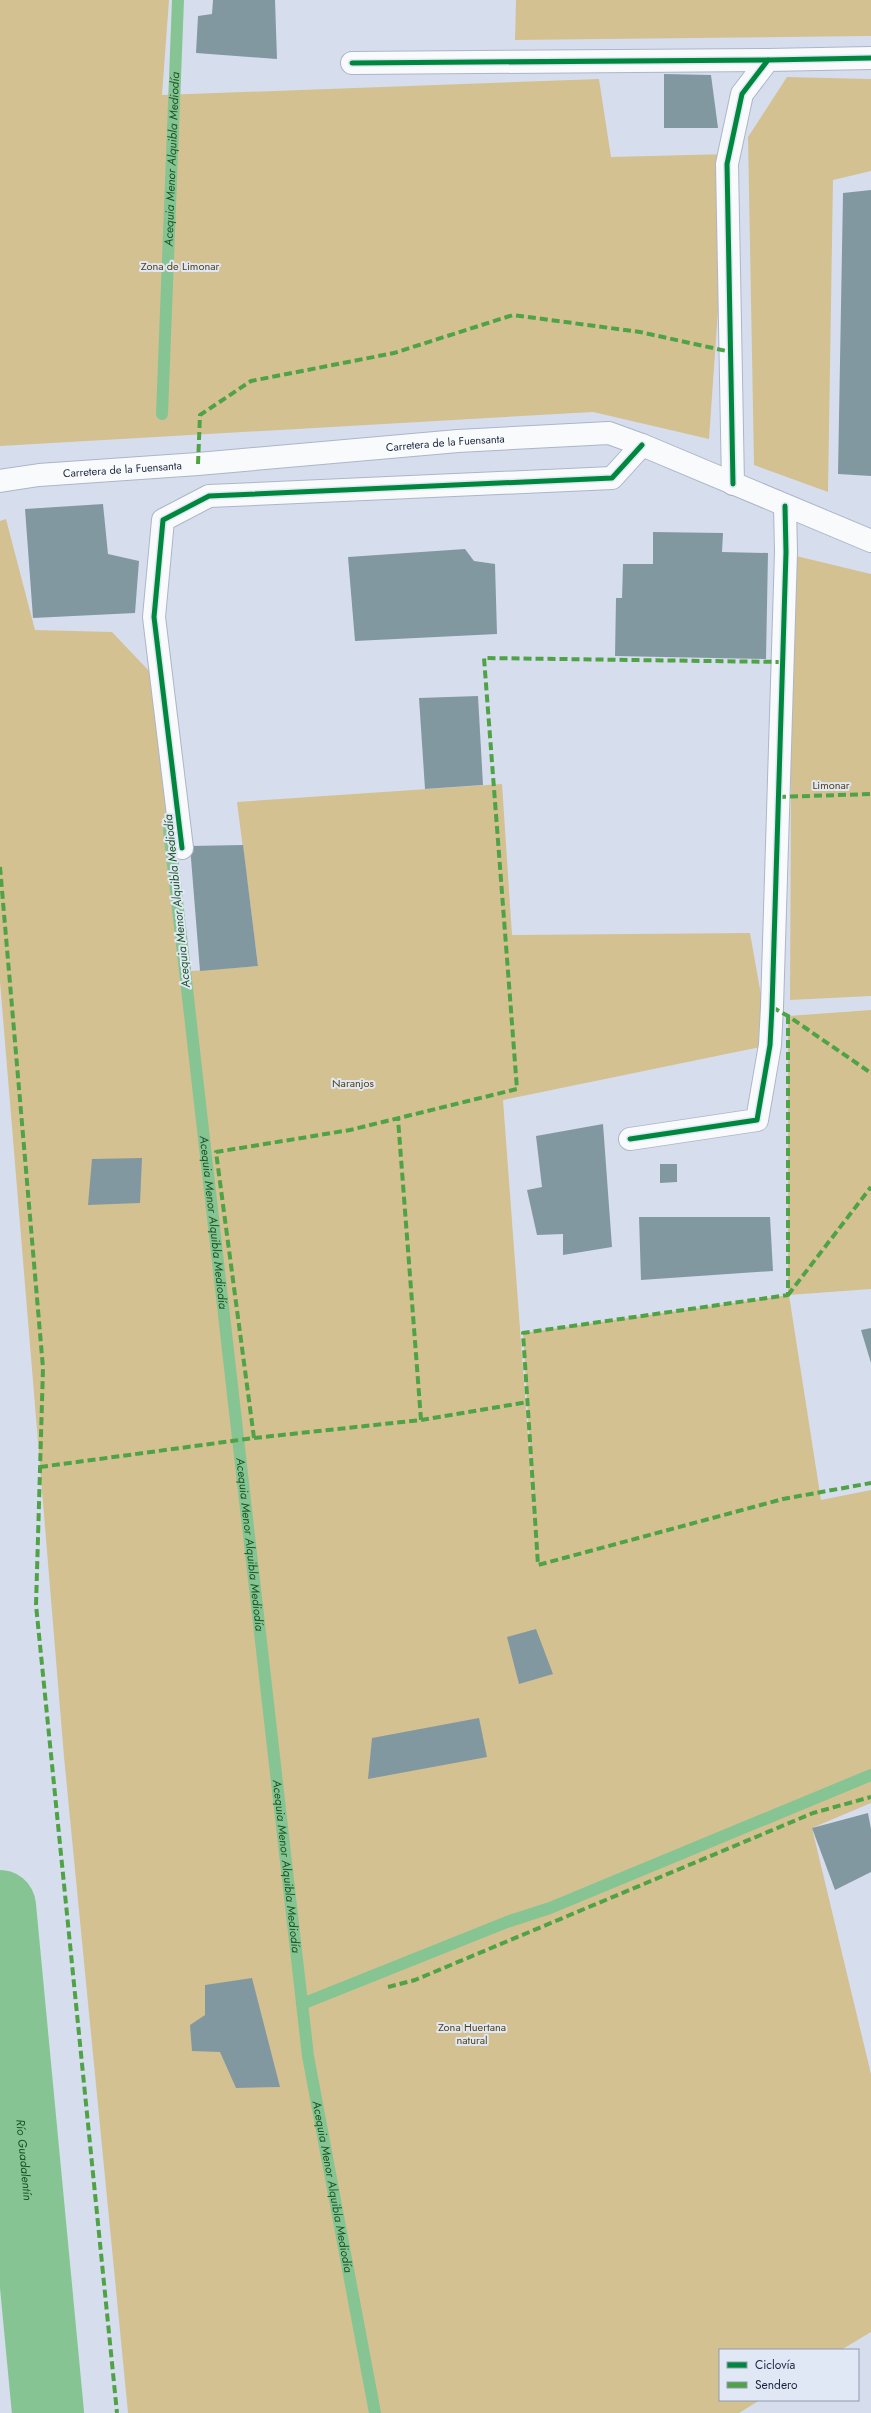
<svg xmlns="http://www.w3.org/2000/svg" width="871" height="2413" font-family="Jost,sans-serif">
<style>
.green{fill:#d4c192}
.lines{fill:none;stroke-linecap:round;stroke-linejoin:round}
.stream{stroke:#86c593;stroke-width:12}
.river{stroke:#86c593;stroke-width:72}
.building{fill:#8298a1}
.street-casing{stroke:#acb5c9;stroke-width:24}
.secondary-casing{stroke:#acb5c9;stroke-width:24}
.street{stroke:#f9fafc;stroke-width:22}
.secondary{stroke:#f9fafc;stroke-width:22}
.quiet{stroke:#4fa346;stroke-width:4;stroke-dasharray:8 4;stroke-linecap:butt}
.cycleway-casing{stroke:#e0e7f5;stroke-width:8}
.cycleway{stroke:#00873e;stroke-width:5}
.labels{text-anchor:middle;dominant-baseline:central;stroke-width:4;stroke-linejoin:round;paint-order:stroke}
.park-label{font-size:11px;fill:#554213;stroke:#e0e7f5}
.street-label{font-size:11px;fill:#1b2640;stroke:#e0e7f5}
.water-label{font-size:12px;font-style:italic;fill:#195523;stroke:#e0e7f5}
</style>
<rect width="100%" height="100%" fill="#d6deed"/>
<g class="green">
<path d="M 0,0 L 169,0 L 162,95 L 599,79 L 611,157 L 729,154 L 709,439 L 593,412 L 0,446 Z"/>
<path d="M 516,0 L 871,0 L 871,36 L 515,40 Z"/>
<path d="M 787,77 L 871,79 L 871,171 L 833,180 L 828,492 L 754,465 L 748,137 Z"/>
<path d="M 6,519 L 35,630 L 112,632 L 151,673 L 191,971 L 258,966 L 237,802 L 502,784 L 512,935 L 750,933 L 770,1045 L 503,1100 L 534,1517 L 523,1333 L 788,1295 L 788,1016 L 871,1010 L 871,1289 L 789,1295 L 821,1500 L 871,1490 L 871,1803 L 812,1828 L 871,2074 L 871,2332 L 841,2350 L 720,2350 L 720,2400 L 760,2400 L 739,2413 L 128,2413 L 64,1757 L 0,982 L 0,521 Z"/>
<path d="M 792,555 L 871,574 L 871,996 L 790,1000 Z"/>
</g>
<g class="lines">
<g class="stream">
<path id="s1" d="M 162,414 L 178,0"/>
<path id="s2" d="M 169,830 L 308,2056 L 375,2413"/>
<path d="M 302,2004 L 507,1922 L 550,1908 L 871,1775"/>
</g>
<path class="river" id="s3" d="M 0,1906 L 48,2413"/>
</g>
<g class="building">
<path d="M 213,0 L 275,0 L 277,59 L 196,53 L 198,16 L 212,14 Z"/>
<path d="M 664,74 L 711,75 L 718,128 L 664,128 Z"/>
<path d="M 871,190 L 871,476 L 838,474 L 843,193 Z"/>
<path d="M 103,504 L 108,554 L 139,561 L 135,613 L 33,618 L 25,509 Z"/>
<path d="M 653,532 L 723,533 L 722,552 L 768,553 L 766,659 L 615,656 L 616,598 L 622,598 L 623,564 L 653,564 Z"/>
<path d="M 465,549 L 474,561 L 495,564 L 497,634 L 355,641 L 348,557 Z"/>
<path d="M 478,696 L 483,785 L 425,789 L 419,698 Z"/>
<path d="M 243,845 L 258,966 L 200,971 L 190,846 Z"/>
<path d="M 603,1124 L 612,1247 L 563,1255 L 563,1234 L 537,1235 L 527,1190 L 542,1187 L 536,1136 Z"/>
<path d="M 142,1158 L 140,1203 L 88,1205 L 92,1159 Z"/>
<path d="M 660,1164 L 677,1164 L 677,1182 L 660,1183 Z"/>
<path d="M 639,1217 L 770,1217 L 773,1271 L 641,1280 Z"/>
<path d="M 871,1328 L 871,1363 L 861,1330 Z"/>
<path d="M 536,1629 L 553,1674 L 519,1684 L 507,1637 Z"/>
<path d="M 479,1718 L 487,1757 L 368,1779 L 372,1738 Z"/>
<path d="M 868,1813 L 871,1829 L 871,1872 L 835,1890 L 812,1828 Z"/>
<path d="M 252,1978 L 280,2087 L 236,2088 L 220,2052 L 192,2051 L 190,2025 L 205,2015 L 205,1985 Z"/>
</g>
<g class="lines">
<g class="street-casing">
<g id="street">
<path d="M 352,63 L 768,60"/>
<path d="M 733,484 L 727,164 L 742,94 L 768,60 L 871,58"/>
<path d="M 182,848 L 154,617 L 163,520 L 209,496 L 612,478 L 642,445"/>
<path d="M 630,1139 L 757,1120 L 770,1045 L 772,1007 L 786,552 L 785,506"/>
</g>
</g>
<g class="secondary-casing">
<g id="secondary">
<path id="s4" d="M 0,481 L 39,475 L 198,464 L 458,441 L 609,433 L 642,445 L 871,541"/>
</g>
</g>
<use href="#street" class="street"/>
<use href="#secondary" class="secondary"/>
<g class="quiet">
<path d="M 198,464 L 200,415 L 251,381 L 394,353 L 513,315 L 640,332 L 731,352"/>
<path d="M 778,797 L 871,794"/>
<path d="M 0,867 L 43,1368 L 36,1605 L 117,2413"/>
<path d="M 772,1007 L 788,1016 L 871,1073"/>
<path d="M 788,1016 L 788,1295 L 523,1333 L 538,1565 L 783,1499 L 871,1483"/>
<path d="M 788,1295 L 871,1187"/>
<path d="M 421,1420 L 528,1402"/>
<path d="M 254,1438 L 421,1420 L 398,1119"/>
<path d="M 40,1467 L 254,1438 L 216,1152 L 350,1130 L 517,1089 L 484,658 L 782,662"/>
<path d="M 388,1987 L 415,1980 L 813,1813 L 871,1797"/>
</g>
<g class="cycleway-casing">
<g id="cycleway">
<path d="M 352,63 L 768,60"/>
<path d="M 733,484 L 727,164 L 742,94 L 768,60 L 871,58"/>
<path d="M 182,848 L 154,617 L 163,520 L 209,496 L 612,478 L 642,445"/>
<path d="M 630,1139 L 757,1120 L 770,1045 L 772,1007 L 786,552 L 785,506"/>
</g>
</g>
<use href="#cycleway" class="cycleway"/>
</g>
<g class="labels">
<g class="park-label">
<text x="180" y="266">Zona de Limonar</text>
<text x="831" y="785">Limonar</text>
<text x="353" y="1083">Naranjos</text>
<text x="472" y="2027">Zona Huertana<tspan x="472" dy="13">natural</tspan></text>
</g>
<g class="street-label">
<text stroke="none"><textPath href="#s4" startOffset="447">Carretera de la Fuensanta</textPath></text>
<text stroke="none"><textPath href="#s4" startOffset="123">Carretera de la Fuensanta</textPath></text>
</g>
<g class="water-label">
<text stroke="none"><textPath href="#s1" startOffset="255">Acequia Menor Alquibla Mediodía</textPath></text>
<text transform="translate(177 901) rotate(-96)">Acequia Menor Alquibla Mediodía</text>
<text stroke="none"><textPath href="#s2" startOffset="395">Acequia Menor Alquibla Mediodía</textPath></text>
<text stroke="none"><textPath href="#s2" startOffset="719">Acequia Menor Alquibla Mediodía</textPath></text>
<text stroke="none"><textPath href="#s2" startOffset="1043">Acequia Menor Alquibla Mediodía</textPath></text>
<text stroke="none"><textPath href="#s3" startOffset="255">Río Guadalentín</textPath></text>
<text stroke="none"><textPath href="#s2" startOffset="1367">Acequia Menor Alquibla Mediodía</textPath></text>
</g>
</g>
<rect x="719" y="2349" width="140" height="52" fill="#e0e7f5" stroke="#919aad"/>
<rect x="727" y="2362" width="20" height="6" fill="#00873e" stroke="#919aad"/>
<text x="755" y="2369" font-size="12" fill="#1b2640">Ciclovía</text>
<rect x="727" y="2382" width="20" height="6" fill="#4fa346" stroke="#919aad"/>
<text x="755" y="2389" font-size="12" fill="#1b2640">Sendero</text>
</svg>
